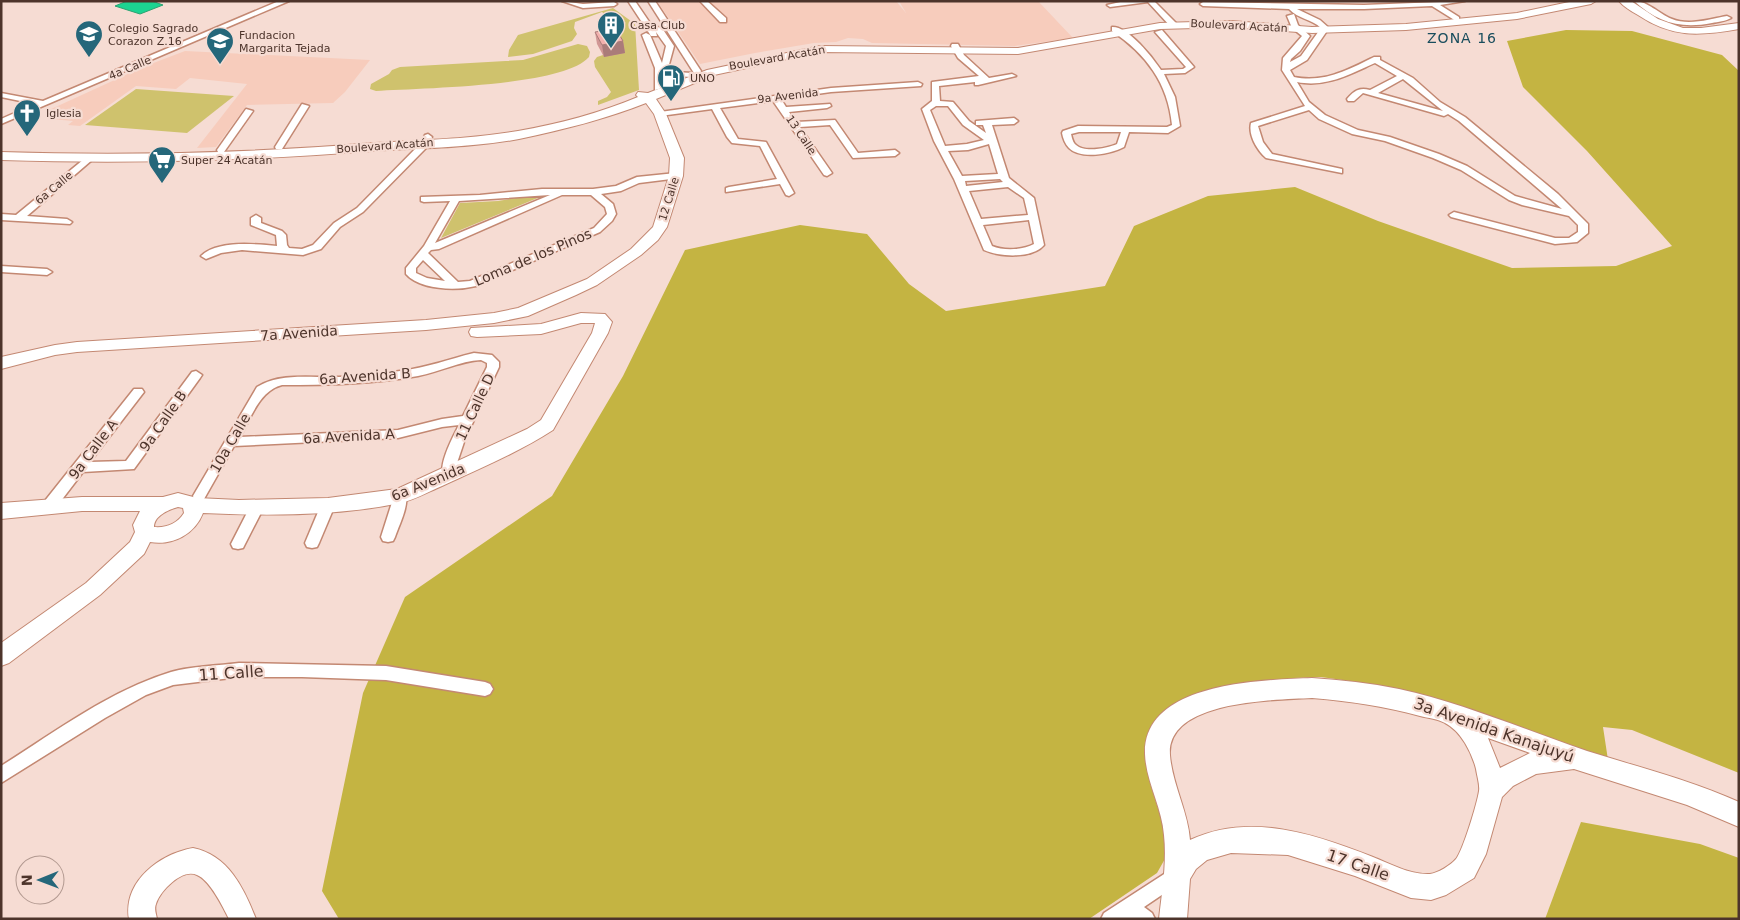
<svg xmlns="http://www.w3.org/2000/svg" width="1740" height="920" font-family="'DejaVu Sans',sans-serif">
<style>
.built{fill:#f7ccbc}
.green{fill:#cfc26d}
.forest{fill:#c4b442}
.water{fill:#1cd391;stroke:#2ba372}
.lines{fill:none;stroke-linecap:round;stroke-linejoin:round}
.street-casing{stroke:#c38872;stroke-width:3}
.secondary-casing{stroke:#c38872;stroke-width:2}
.street{fill:#fff;fill-rule:evenodd}
.secondary{fill:#fff;fill-rule:evenodd}
.wall{fill:#d19795}
.shaded-wall{fill:#aa7b79}
.building{fill:#f3b0ad;stroke:#aa7b79}
.labels{text-anchor:middle;dominant-baseline:central;stroke-width:4.5;stroke-linejoin:round;paint-order:stroke}
.far-poi-label{font-size:11px;fill:#4d342b;stroke:#f6dcd3;text-anchor:start}
.far-street-label{font-size:11px;fill:#4d342b;stroke:#f6dcd3}
.far-quarter-label{font-size:14px;letter-spacing:1px;fill:#194d5d;stroke:#f6dcd3}
.street-label{font-size:14px;fill:#4d342b;stroke:#f6dcd3}
.near-street-label{font-size:16px;fill:#4d342b;stroke:#f6dcd3}
</style>
<rect width="100%" height="100%" fill="#f6dcd3"/>
<g class="built">
<path d="M 657,1 L 896,1 L 906,13 L 899,1 L 1038,1 L 1073,38 L 1015,46 L 872,43 L 863,39 L 848,38 L 836,42 L 814,43 L 755,53 L 700,64 Z"/>
<path d="M 185,51 L 370,60 L 345,92 L 333,103 L 247,105 L 216,147 L 197,148 L 247,84 L 190,78 L 176,89 L 136,86 L 80,126 L 68,125 L 73,121 L 51,119 L 49,110 L 143,67 Z"/>
</g>
<g class="green">
<path d="M 613,8 L 635,24 L 639,90 L 598,105 L 598,101 L 607,97 L 611,92 L 595,67 L 594,61 L 597,57 L 603,55 L 604,34 L 609,29 L 626,23 L 620,19 L 614,21 L 602,12 L 575,22 L 574,28 L 577,34 L 572,41 L 533,54 L 508,57 L 509,50 L 518,35 Z"/>
<path d="M 578,44 L 587,46 L 590,52 L 589,57 C 563,87 419,88 376,91 L 370,89 L 371,84 L 389,74 L 392,70 L 400,67 L 523,60 Z"/>
<path d="M 136,89 L 234,96 L 187,133 L 85,125 Z"/>
<path d="M 541,194 L 540,197 L 441,238 L 460,203 L 498,201 Z"/>
</g>
<g class="forest">
<path d="M 1566,30 L 1632,31 L 1722,55 L 1739,71 L 1739,773 L 1632,730 L 1603,727 L 1608,760 L 1460,709 L 1364,683 L 1321,677 L 1294,678 L 1211,691 L 1159,717 L 1152,724 L 1147,742 L 1146,756 L 1150,783 L 1167,837 L 1166,857 L 1157,873 L 1089,919 L 339,919 L 322,891 L 363,693 L 405,597 L 552,496 L 623,376 L 685,250 L 800,225 L 867,234 L 909,284 L 946,311 L 1105,286 L 1134,226 L 1208,196 L 1295,187 L 1378,221 L 1512,268 L 1616,266 L 1672,246 L 1587,151 L 1523,87 L 1507,41 Z"/>
<path d="M 1581,822 L 1700,844 L 1739,858 L 1739,919 L 1545,919 Z"/>
</g>
<path class="water" d="M 127,1 L 152,1 L 163,5 L 140,14 L 115,6 Z"/>
<g class="lines">
<g class="street-casing">
<g id="street">
<path d="M 279,1 L 289,1 L 1,124 L 1,119 L 35,104 L 1,97 L 1,93 L 43,101 Z"/>
<path d="M 562,1 L 583,4 L 614,2 L 617,4 L 614,6 L 583,8 Z"/>
<path d="M 628,1 L 635,1 L 652,26 L 662,28 L 674,46 L 668,68 L 675,72 L 692,73 L 692,77 L 673,76 L 663,72 L 662,88 L 655,90 L 655,68 L 642,35 L 646,33 L 650,35 L 662,63 L 666,46 L 656,32 L 657,36 L 651,36 Z"/>
<path d="M 648,1 L 655,1 L 701,71 L 700,73 L 694,73 Z"/>
<path d="M 700,1 L 707,1 L 726,18 L 726,22 L 720,22 Z"/>
<path d="M 1125,1 L 1154,1 L 1178,25 L 1171,27 L 1148,2 L 1110,7 L 1107,5 Z"/>
<path d="M 1465,1 L 1440,5 L 1459,17 L 1459,21 L 1456,21 L 1432,6 L 1364,9 L 1297,9 L 1320,20 L 1329,28 L 1307,60 L 1290,70 L 1294,77 C 1324,83 1348,70 1374,57 L 1380,57 L 1380,60 L 1413,78 L 1440,102 L 1465,117 L 1558,194 L 1588,224 L 1588,233 L 1577,242 L 1555,244 L 1451,217 L 1449,215 L 1454,212 L 1555,238 L 1569,238 L 1578,232 L 1578,225 L 1569,216 L 1522,205 L 1509,200 L 1461,170 L 1433,158 L 1385,141 L 1352,134 L 1319,119 L 1309,110 L 1258,126 L 1263,142 L 1272,154 L 1342,169 L 1342,173 L 1266,158 C 1257,150 1248,135 1251,123 L 1305,106 L 1282,70 L 1283,58 L 1302,36 L 1292,28 L 1287,16 L 1294,14 L 1298,25 L 1310,36 L 1300,51 L 1291,59 L 1290,62 L 1301,56 L 1321,28 C 1312,19 1298,19 1289,9 L 1203,6 L 1200,4 L 1203,2 L 1364,5 ZM 1375,63 L 1397,76 L 1370,90 C 1359,87 1354,91 1347,99 L 1348,101 L 1354,101 L 1363,93 L 1444,116 L 1448,114 L 1459,121 L 1562,209 L 1515,196 L 1467,166 L 1439,154 L 1390,137 L 1358,130 L 1325,115 L 1309,102 L 1297,82 C 1326,88 1350,74 1375,63 ZM 1403,79 L 1443,111 L 1378,93 Z"/>
<path d="M 1634,1 C 1648,1 1659,14 1672,19 C 1689,26 1710,19 1727,16 L 1731,18 C 1726,21 1718,22 1712,23 C 1681,29 1658,23 1634,1 Z"/>
<path d="M 1112,27 C 1128,26 1153,58 1161,70 L 1183,69 L 1186,67 L 1155,32 L 1162,30 L 1194,67 L 1185,73 L 1164,74 L 1175,97 L 1180,126 L 1168,133 L 1129,132 L 1124,147 C 1111,154 1081,160 1069,148 C 1065,144 1063,138 1062,133 L 1063,131 L 1078,126 L 1167,127 L 1172,125 C 1168,83 1146,54 1112,31 ZM 1079,132 L 1121,132 L 1117,144 C 1108,148 1085,153 1076,145 C 1073,143 1072,138 1071,134 Z"/>
<path d="M 952,44 L 958,44 L 964,55 L 989,78 L 1012,74 L 1016,76 L 978,85 L 975,85 L 975,82 L 939,86 L 940,101 L 953,102 L 969,121 L 986,133 L 983,125 L 976,125 L 976,121 L 1014,118 L 1018,121 L 1014,124 L 992,125 L 1009,178 L 1034,198 L 1044,245 C 1032,259 1000,257 984,250 L 954,179 L 934,141 L 922,109 L 932,101 L 932,82 L 979,76 L 958,58 L 951,46 ZM 936,106 L 948,106 L 963,125 L 984,140 L 967,144 L 945,146 L 930,110 ZM 989,144 L 998,174 L 962,176 L 948,151 L 968,150 ZM 1000,179 L 1003,182 L 966,186 L 965,181 ZM 1008,187 L 1024,198 L 1028,215 L 981,219 L 969,191 ZM 1029,220 L 1034,244 C 1023,250 1004,251 992,246 L 983,225 Z"/>
<path d="M 918,82 L 922,84 L 921,86 L 831,92 L 781,99 L 786,107 L 830,104 L 831,106 L 827,108 L 789,112 L 796,122 L 835,120 L 858,153 L 895,150 L 899,153 L 895,156 L 853,158 L 830,125 L 800,127 L 832,173 L 827,176 L 824,175 L 773,101 L 720,108 L 738,139 L 766,142 L 794,193 L 789,196 L 786,195 L 780,184 L 726,192 L 726,188 L 729,187 L 777,179 L 760,146 L 732,143 L 727,137 L 712,109 L 660,116 L 656,114 L 660,112 L 831,88 Z"/>
<path d="M 302,104 L 309,106 L 282,149 L 276,149 L 275,147 Z"/>
<path d="M 246,109 L 253,111 L 224,152 L 218,152 L 217,150 Z"/>
<path d="M 428,134 L 432,137 L 428,146 L 363,212 L 340,227 L 321,249 L 303,255 L 242,250 L 221,253 L 206,259 L 201,256 C 217,240 256,244 277,246 L 276,235 L 251,225 L 251,218 L 256,215 L 261,218 L 261,223 L 282,231 L 286,235 L 287,245 L 289,248 L 302,249 L 313,245 L 334,223 L 357,208 L 421,143 L 425,135 Z"/>
<path d="M 89,155 L 93,158 L 92,160 L 27,216 L 67,219 L 72,222 L 70,224 L 1,220 L 1,214 L 16,215 Z"/>
<path d="M 676,173 L 679,174 L 679,178 L 639,183 L 621,191 L 601,194 L 613,204 L 616,214 L 612,221 L 600,232 L 476,286 C 456,291 420,290 406,274 L 406,268 L 424,246 L 450,201 L 424,202 L 421,201 L 421,197 L 480,195 L 542,189 L 593,189 L 616,186 L 637,177 ZM 550,195 L 435,243 L 459,201 ZM 562,195 L 591,195 L 605,207 L 607,214 L 594,228 L 470,281 L 458,282 L 428,253 L 431,250 L 439,249 ZM 423,260 L 445,281 L 427,278 L 416,273 L 416,268 Z"/>
<path d="M 1,266 L 47,269 L 52,272 L 47,275 L 1,272 Z"/>
<path d="M 474,353 L 492,355 L 499,362 L 499,367 L 465,439 L 452,478 L 444,478 C 437,466 453,437 459,425 L 442,427 L 398,438 L 234,446 L 204,499 L 194,499 L 193,496 L 257,387 C 280,372 312,378 339,377 C 359,376 380,374 400,371 C 426,368 449,359 474,353 ZM 481,360 L 487,363 L 487,367 L 463,416 L 442,419 L 398,430 L 240,437 C 251,418 259,391 282,385 C 327,385 373,384 418,376 C 439,372 460,361 481,360 Z"/>
<path d="M 196,371 L 202,375 L 200,378 L 134,469 L 83,472 L 54,510 L 44,510 L 42,506 L 44,502 L 134,389 L 142,389 L 144,392 L 90,462 L 126,461 L 192,372 Z"/>
<path d="M 400,491 L 405,493 C 410,504 399,525 395,537 L 393,541 L 388,542 L 383,541 L 381,537 L 395,493 Z"/>
<path d="M 328,500 L 333,501 L 335,505 L 319,543 L 317,547 L 312,548 L 307,547 L 305,543 L 321,505 L 323,501 Z"/>
<path d="M 257,502 L 262,503 L 264,507 L 245,544 L 243,548 L 238,549 L 233,548 L 231,544 L 252,503 Z"/>
<path d="M 239,663 L 386,666 L 485,682 L 490,684 L 493,689 L 490,694 L 485,696 L 386,680 L 302,677 L 239,677 L 173,685 L 146,695 L 105,718 L 1,783 L 1,766 C 55,732 109,691 171,672 C 192,666 217,666 239,663 Z"/>
<path d="M 1175,867 L 1181,870 L 1184,876 L 1181,882 L 1144,907 L 1152,913 L 1155,919 L 1101,919 L 1104,913 Z"/>
</g>
</g>
<g class="secondary-casing">
<g id="secondary">
<path d="M 1574,1 L 1596,1 L 1591,4 L 1517,19 L 1406,30 L 1312,33 L 1231,27 L 1160,29 L 1018,54 L 820,52 L 714,75 L 656,99 L 666,114 L 684,158 L 683,176 L 667,227 L 658,240 L 641,255 L 597,285 L 576,295 L 528,316 L 494,323 L 426,330 L 77,352 L 55,355 L 1,369 L 1,357 L 55,345 L 77,342 L 426,320 L 494,313 L 518,308 L 587,279 L 631,249 L 653,227 L 669,176 L 670,158 L 654,114 L 646,103 C 606,119 562,130 519,139 C 471,148 420,148 372,151 C 248,161 125,164 1,160 L 1,152 C 126,156 250,153 375,143 C 422,140 471,139 518,131 C 558,124 600,113 638,97 L 636,95 L 638,92 L 648,93 L 707,70 L 820,46 L 1018,48 L 1160,23 L 1231,21 L 1312,27 L 1406,24 L 1517,13 Z"/>
<path d="M 1619,1 L 1631,1 L 1658,19 L 1683,28 L 1701,28 L 1739,23 L 1739,29 C 1699,36 1672,38 1638,15 C 1631,11 1624,7 1619,1 Z"/>
<path d="M 581,313 L 605,314 L 612,322 L 608,333 L 553,430 C 519,452 479,469 442,486 C 428,492 414,500 400,503 C 340,516 265,516 203,513 C 195,534 173,546 150,542 L 144,554 L 100,595 L 9,663 L 1,666 L 1,643 L 86,583 L 130,542 L 135,532 L 133,525 L 140,511 L 82,511 L 1,519 L 1,503 L 82,497 L 163,497 L 178,493 L 197,498 L 239,500 L 328,498 L 397,489 L 527,429 L 541,420 L 592,333 L 595,323 L 581,323 L 541,334 L 477,337 L 471,336 L 469,332 L 471,328 L 541,324 ZM 178,507 L 183,508 L 184,513 C 177,524 166,528 154,527 C 154,516 168,510 178,507 Z"/>
<path d="M 1312,678 C 1341,680 1370,683 1399,689 C 1463,703 1525,730 1587,751 C 1638,767 1690,780 1739,802 L 1739,827 L 1687,805 L 1574,769 L 1536,774 L 1513,786 L 1502,797 L 1486,854 L 1474,878 L 1446,895 L 1431,900 L 1411,898 L 1355,876 L 1288,855 L 1231,853 L 1207,860 L 1196,869 L 1190,879 L 1187,919 L 1159,919 C 1162,891 1167,863 1164,835 C 1162,807 1146,782 1145,754 C 1143,682 1262,680 1312,678 ZM 1312,698 C 1349,701 1384,706 1420,716 C 1428,718 1438,719 1445,723 C 1461,731 1472,753 1476,769 C 1477,776 1480,785 1479,791 C 1477,804 1463,850 1456,859 C 1451,865 1438,873 1430,874 C 1410,875 1391,864 1373,857 C 1315,834 1250,812 1190,840 C 1188,811 1172,784 1170,755 C 1166,700 1275,700 1312,698 ZM 1488,738 L 1530,753 L 1500,768 Z"/>
<path d="M 193,848 C 228,855 244,888 256,919 L 229,919 C 223,907 210,880 197,875 C 182,868 160,891 156,904 C 154,909 156,913 157,919 L 129,919 C 123,881 160,854 193,848 Z"/>
</g>
</g>
<use href="#street" class="street"/>
<use href="#secondary" class="secondary"/>
</g>
<path class="wall" d="M 595,32 L 623,41 L 625,53 L 604,57 L 597,44 Z"/>
<path class="shaded-wall" d="M 623,41 L 625,53 L 604,57 L 602,45 Z"/>
<path class="building" d="M 616,29 L 623,41 L 602,45 L 595,32 Z"/>
<defs>
<g id="building-pin" transform="scale(1.4375)"><path d="M0 17L-7.5 6A9.5 9.5 0 1 1 7.5 6Z" fill="#25677a" stroke="#f6dcd3"/><path d="M-4-6H4V6H1V3H-1V6H-4ZM-2.5-4.3h1.7v1.8h-1.7ZM.8-4.3h1.7v1.8H.8ZM-2.5-1h1.7V.8h-1.7ZM.8-1h1.7V.8H.8Z" fill="#fff"/></g>
<g id="school-pin" transform="scale(1.4375)"><path d="M0 17L-7.5 6A9.5 9.5 0 1 1 7.5 6Z" fill="#25677a" stroke="#f6dcd3"/><path d="M0-5L7-2L0 1L-7-2ZM-4 1L0 2.5L4 1V4Q0 6-4 4Z" fill="#fff"/></g>
<g id="fuel-pin" transform="scale(1.4375)"><path d="M0 17L-7.5 6A9.5 9.5 0 1 1 7.5 6Z" fill="#25677a" stroke="#f6dcd3"/><path d="M-5.5-6h7V0h2V4h1.3V-2.5L3-4.5l.8-.8L6-3V5H2.5V1h-1V6h-7ZM-4.2-4.7v3.2H.2V-4.7Z" fill="#fff"/></g>
<g id="church-pin" transform="scale(1.4375)"><path d="M0 17L-7.5 6A9.5 9.5 0 1 1 7.5 6Z" fill="#25677a" stroke="#f6dcd3"/><path d="M-1.2-6h2.4v3.5h3.3v2.4h-3.3V6h-2.4V-.1h-3.3v-2.4h3.3Z" fill="#fff"/></g>
<g id="supermarket-pin" transform="scale(1.4375)"><path d="M0 17L-7.5 6A9.5 9.5 0 1 1 7.5 6Z" fill="#25677a" stroke="#f6dcd3"/><path d="M-6-5.5h2.5l.6 2H6L4.5 2H-2.5L-4.4-4H-6ZM-1.5 3.2a1.3 1.3 0 1 0 .1 0ZM3 3.2a1.3 1.3 0 1 0 .1 0Z" fill="#fff"/></g>
</defs>
<g fill-rule="evenodd">
<use href="#building-pin" x="611" y="25"/>
<use href="#school-pin" x="89" y="34"/>
<use href="#school-pin" x="220" y="41"/>
<use href="#fuel-pin" x="671" y="78"/>
<use href="#church-pin" x="27" y="113"/>
<use href="#supermarket-pin" x="162" y="160"/>
</g>
<g class="labels">
<g class="far-poi-label">
<text x="630" y="25">Casa Club</text>
<text x="108" y="28">Colegio Sagrado<tspan x="108" dy="13">Corazon Z.16</tspan></text>
<text x="239" y="35">Fundacion<tspan x="239" dy="13">Margarita Tejada</tspan></text>
<text x="690" y="78">UNO</text>
<text x="46" y="113">Iglesia</text>
<text x="181" y="160">Super 24 Acatán</text>
</g>
<g class="far-street-label">
<text transform="translate(1239 26) rotate(3)">Boulevard Acatán</text>
<text transform="translate(777 58) rotate(-10)">Boulevard Acatán</text>
<text transform="translate(130 68) rotate(-23)">4a Calle</text>
<text transform="translate(788 96) rotate(-7)">9a Avenida</text>
<text transform="translate(801 135) rotate(56)">13 Calle</text>
<text transform="translate(385 146) rotate(-4)">Boulevard Acatán</text>
<text transform="translate(54 188) rotate(-40)">6a Calle</text>
<text transform="translate(669 199) rotate(-73)">12 Calle</text>
</g>
<g class="far-quarter-label">
<text x="1462" y="38">ZONA 16</text>
</g>
<g class="street-label">
<text transform="translate(533 257) rotate(-23)">Loma de los Pinos</text>
<text transform="translate(299 333) rotate(-4)">7a Avenida</text>
<text transform="translate(365 376) rotate(-4)">6a Avenida B</text>
<text transform="translate(475 407) rotate(-65)">11 Calle D</text>
<text transform="translate(163 421) rotate(-55)">9a Calle B</text>
<text transform="translate(349 436) rotate(-3)">6a Avenida A</text>
<text transform="translate(230 443) rotate(-60)">10a Calle</text>
<text transform="translate(93 449) rotate(-53)">9a Calle A</text>
<text transform="translate(428 482) rotate(-22)">6a Avenida</text>
</g>
<g class="near-street-label">
<text transform="translate(231 673) rotate(-4)">11 Calle</text>
<text transform="translate(1494 730) rotate(19)">3a Avenida Kanajuyú</text>
<text transform="translate(1358 865) rotate(19)">17 Calle</text>
</g>
</g>
<rect width="1740" height="920" fill="none" stroke="#4d342b" stroke-width="5"/>
<g transform="translate(40 880) rotate(269)"><circle r="24" fill="#f6dcd3" stroke="#b29990"/>
<path d="M0-4L9 19L0 12L-9 19Z" fill="#25677a"/>
<text y="-8" font-size="14" font-weight="bold" text-anchor="middle" fill="#4d342b">N</text>
</g>
</svg>
